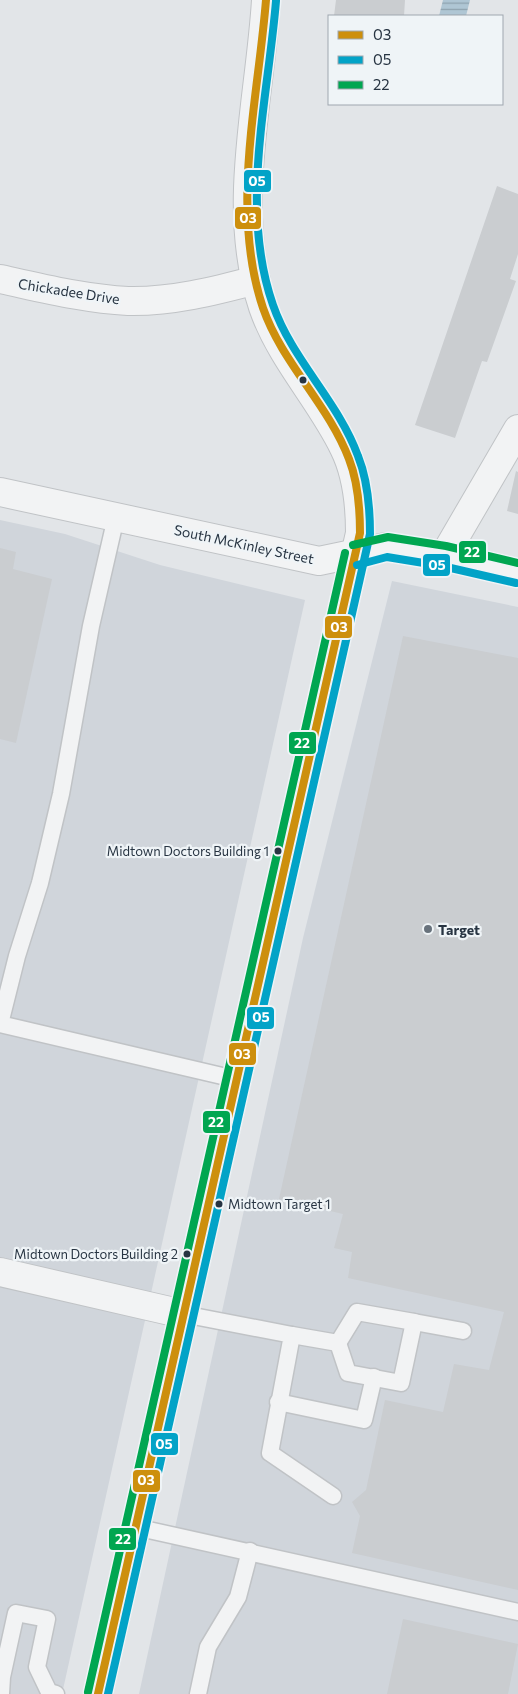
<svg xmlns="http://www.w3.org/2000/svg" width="518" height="1694" font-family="Commissioner,sans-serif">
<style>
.built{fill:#d0d5db}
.water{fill:url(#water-rules)}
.building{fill:#cacdd0}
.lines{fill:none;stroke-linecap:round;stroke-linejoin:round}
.service-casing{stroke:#c0c3c6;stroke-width:19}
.minor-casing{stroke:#c0c3c6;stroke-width:30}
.service{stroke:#f2f3f4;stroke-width:16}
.minor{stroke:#f2f3f4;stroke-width:28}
.bus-1-casing{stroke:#eff4f7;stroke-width:11}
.bus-2-casing{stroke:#eff4f7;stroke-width:11}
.bus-3-casing{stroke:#eff4f7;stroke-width:11}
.bus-1{stroke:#cd8f0d;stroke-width:8}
.bus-2{stroke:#02a3c7;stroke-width:8}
.bus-3{stroke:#00a651;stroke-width:8}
.bus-dot{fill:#273442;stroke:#eff4f7;stroke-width:2}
.poi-dot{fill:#68727c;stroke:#eff4f7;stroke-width:2}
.labels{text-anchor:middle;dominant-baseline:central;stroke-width:4.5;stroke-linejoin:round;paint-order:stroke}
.bus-label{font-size:13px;fill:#273442;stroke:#eff4f7;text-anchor:end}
.street-label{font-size:14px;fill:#273442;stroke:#eff4f7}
.poi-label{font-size:14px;font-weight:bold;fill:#273442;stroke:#eff4f7;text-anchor:start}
.line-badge{stroke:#eff4f7;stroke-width:2}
.badge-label{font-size:14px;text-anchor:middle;font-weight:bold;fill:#fff}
</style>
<defs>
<pattern id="water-rules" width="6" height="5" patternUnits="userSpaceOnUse" patternTransform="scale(1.25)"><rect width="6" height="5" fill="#afc6d4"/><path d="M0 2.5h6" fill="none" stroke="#8ea2ae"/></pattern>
</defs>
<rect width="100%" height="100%" fill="#e2e5e8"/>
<g class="built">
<path d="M 0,520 L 65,534 L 160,565 L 305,600 L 62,1694 L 0,1694 Z"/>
<path d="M 392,581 L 518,607 L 518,1694 L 139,1694 L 303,938 Z"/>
</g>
<path class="water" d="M 443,0 L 470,0 L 466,16 L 439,16 Z"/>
<g class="building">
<path d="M 336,0 L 405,0 L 404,16 L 334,16 Z"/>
<path d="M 497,186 L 518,194 L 518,254 L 510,279 L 516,281 L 487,362 L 482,361 L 455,438 L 415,425 Z"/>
<path d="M 516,471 L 518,472 L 518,514 L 507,511 Z"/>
<path d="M 0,548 L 16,552 L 13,569 L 52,579 L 16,743 L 0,739 Z"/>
<path d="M 403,636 L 518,658 L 518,1590 L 352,1553 L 360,1516 L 352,1502 L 366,1490 L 385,1400 L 443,1412 L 454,1364 L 489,1370 L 504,1312 L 348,1278 L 352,1252 L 334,1248 L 343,1214 L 279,1199 Z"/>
<path d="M 403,1619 L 518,1644 L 508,1694 L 387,1694 Z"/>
</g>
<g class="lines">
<g class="service-casing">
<g id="service">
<path d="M 116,517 L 91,626 L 61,794 L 40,883 L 17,956 L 0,1024 L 235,1079"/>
<path d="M 183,1314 L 292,1335 L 270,1453 L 333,1496"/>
<path d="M 292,1335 L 338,1343 L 348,1373 L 401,1383 L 414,1322 L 463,1331"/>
<path d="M 338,1343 L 357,1312 L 414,1322"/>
<path d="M 278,1402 L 364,1420 L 374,1377"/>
<path d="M 135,1527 L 518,1612"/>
<path d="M 1,1694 L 2,1677 L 16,1613 L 47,1619 L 37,1667 L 49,1692 L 56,1694"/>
<path d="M 198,1694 L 208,1647 L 238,1597 L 250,1551"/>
</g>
</g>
<g class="minor-casing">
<g id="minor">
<path d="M 0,279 C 42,288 85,299 128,301 C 171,302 215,291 256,280"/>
<path d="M 0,492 L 319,561 L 386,547 L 444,556 L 518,573"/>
<path d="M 444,556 L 518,429"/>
<path d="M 0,1272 L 183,1314"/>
<path d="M 98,1694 L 360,533 C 360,505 357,474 344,448 C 321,400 281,359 263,307 C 230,208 260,101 266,0"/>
</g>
</g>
<use href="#service" class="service"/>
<use href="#minor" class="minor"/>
<g class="bus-1-casing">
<path id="bus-1" d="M 98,1694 L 360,533 C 360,508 358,482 349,459 C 328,404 282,363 263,308 C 230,210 258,100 266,0"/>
</g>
<g class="bus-2-casing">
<g id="bus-2">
<path d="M 357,565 L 387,557 L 442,566 L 516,583"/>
<path d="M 108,1694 L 370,534 C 370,508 368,481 358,456 C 338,401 292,360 273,305 C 239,208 268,99 276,1"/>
</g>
</g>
<g class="bus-3-casing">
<g id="bus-3">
<path d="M 353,545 L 388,537 L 446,546 L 518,563"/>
<path d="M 88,1692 L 345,553"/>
</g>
</g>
<use href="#bus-1" class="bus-1"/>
<use href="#bus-2" class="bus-2"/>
<use href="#bus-3" class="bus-3"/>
</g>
<g class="bus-dot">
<circle cx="303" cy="380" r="4.5"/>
<circle cx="278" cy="851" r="4.5"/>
<circle cx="219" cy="1204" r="4.5"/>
<circle cx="187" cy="1254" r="4.5"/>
</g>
<circle class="poi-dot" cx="428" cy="929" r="5"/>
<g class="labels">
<g class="bus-label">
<text x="269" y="851">Midtown Doctors Building 1</text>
<text x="228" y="1204" text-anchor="start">Midtown Target 1</text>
<text x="178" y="1254">Midtown Doctors Building 2</text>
</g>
<g class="street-label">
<text transform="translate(69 291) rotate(9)">Chickadee Drive</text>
<text transform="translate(244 544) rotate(12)">South McKinley Street</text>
</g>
<g class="poi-label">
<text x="438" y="929">Target</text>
</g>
</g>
<g class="line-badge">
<rect x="243" y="169" width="29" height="24" rx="5" fill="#02a3c7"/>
<rect x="234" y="206" width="28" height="24" rx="5" fill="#cd8f0d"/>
<rect x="458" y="540" width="29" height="24" rx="5" fill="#00a651"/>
<rect x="422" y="553" width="29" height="24" rx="5" fill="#02a3c7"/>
<rect x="324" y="615" width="29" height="24" rx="5" fill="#cd8f0d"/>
<rect x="288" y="731" width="29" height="24" rx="5" fill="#00a651"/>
<rect x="246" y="1006" width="29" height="24" rx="5" fill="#02a3c7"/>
<rect x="228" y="1042" width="29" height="24" rx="5" fill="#cd8f0d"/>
<rect x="202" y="1110" width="29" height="24" rx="5" fill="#00a651"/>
<rect x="150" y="1432" width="29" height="24" rx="5" fill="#02a3c7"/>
<rect x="132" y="1469" width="29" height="24" rx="5" fill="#cd8f0d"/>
<rect x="108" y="1527" width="29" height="24" rx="5" fill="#00a651"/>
</g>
<g class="badge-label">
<text x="257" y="186">05</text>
<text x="248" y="223">03</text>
<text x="472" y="557">22</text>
<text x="437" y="570">05</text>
<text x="339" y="632">03</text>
<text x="302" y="748">22</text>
<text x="261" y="1022">05</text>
<text x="242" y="1059">03</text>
<text x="216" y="1127">22</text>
<text x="164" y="1449">05</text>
<text x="146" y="1485">03</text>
<text x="123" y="1544">22</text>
</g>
<rect x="328" y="15" width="175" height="90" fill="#eff4f7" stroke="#9fa7af"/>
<rect x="338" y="31" width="25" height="8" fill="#cd8f0d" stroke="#9fa7af"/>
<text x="373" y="40" font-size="15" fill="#273442">03</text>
<rect x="338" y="56" width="25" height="8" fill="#02a3c7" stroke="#9fa7af"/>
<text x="373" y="65" font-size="15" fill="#273442">05</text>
<rect x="338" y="81" width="25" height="8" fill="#00a651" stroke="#9fa7af"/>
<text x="373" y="90" font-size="15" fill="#273442">22</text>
</svg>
